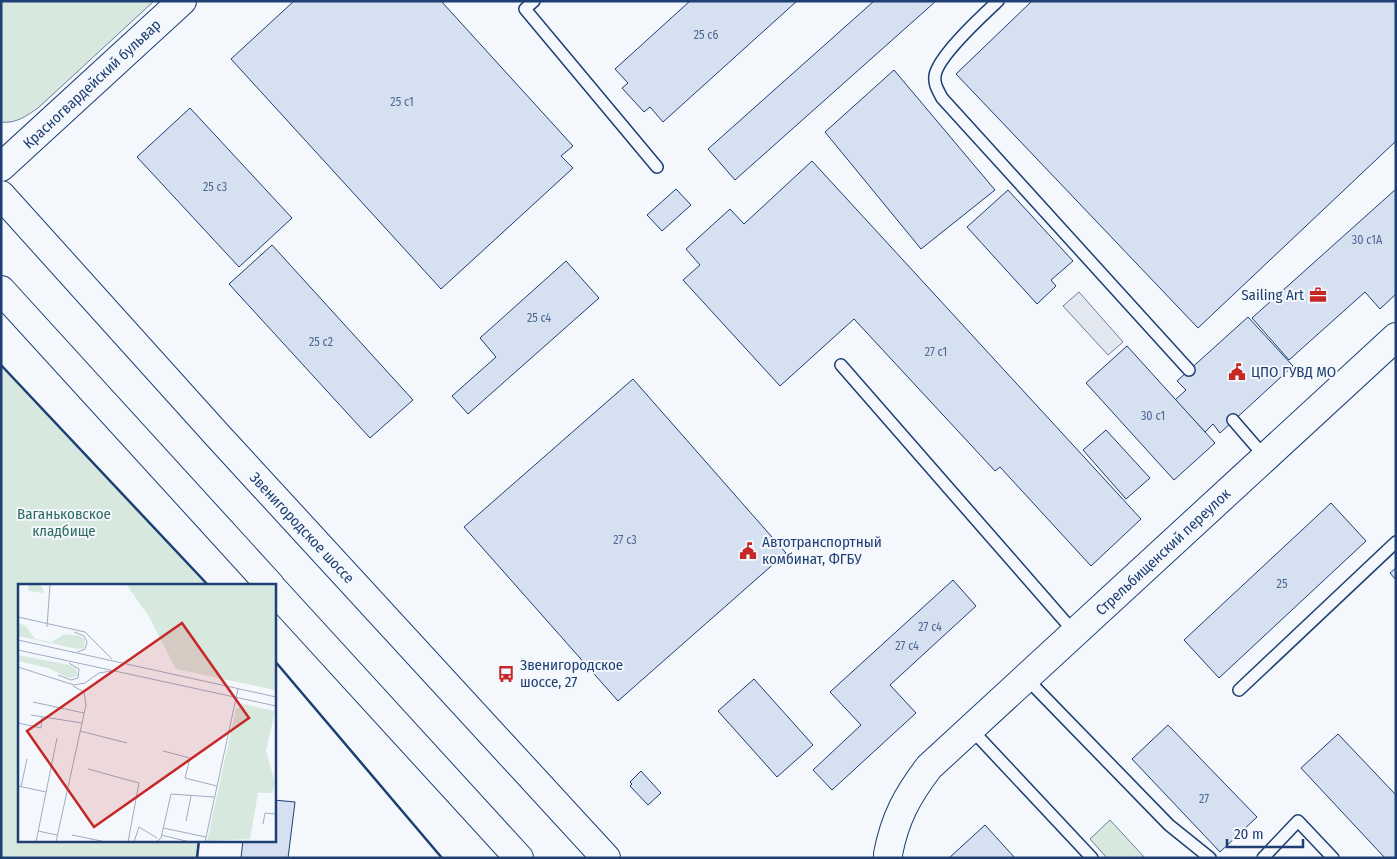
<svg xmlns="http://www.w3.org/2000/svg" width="1397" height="859" font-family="'Fira Sans Condensed',sans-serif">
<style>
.green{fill:#d7e8df;stroke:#687fa3}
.parking{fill:#e3e8f0;stroke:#687fa3}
.building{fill:#d5e0f0;stroke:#1d3f73}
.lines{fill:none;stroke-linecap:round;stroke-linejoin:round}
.service-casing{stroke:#1d3f73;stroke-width:14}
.tertiary-casing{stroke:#1d3f73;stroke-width:30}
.primary-casing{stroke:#1d3f73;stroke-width:30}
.service{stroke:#f4f7fb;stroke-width:11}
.tertiary{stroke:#f4f7fb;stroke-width:28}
.primary{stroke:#f4f7fb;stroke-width:28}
.wall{stroke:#1d3f73;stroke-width:2.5}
.labels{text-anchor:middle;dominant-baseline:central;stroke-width:4;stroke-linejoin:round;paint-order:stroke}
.number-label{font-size:12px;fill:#4b6792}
.street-label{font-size:15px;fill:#1d3f73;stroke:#f4f7fb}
.poi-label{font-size:15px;fill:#1d3f73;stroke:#f4f7fb;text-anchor:start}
.park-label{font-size:15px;fill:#2c6c60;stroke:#f4f7fb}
.inset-road{fill:none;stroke:#9eadc5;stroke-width:1}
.view{fill:#c62828;fill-opacity:0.15;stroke:#c62828;stroke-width:2.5}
.inset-edge{fill:none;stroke:#1d3f73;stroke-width:2.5}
</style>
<rect width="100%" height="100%" fill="#f4f7fb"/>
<g class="green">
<path d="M 1,1 L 154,1 L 38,108 C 26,116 16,124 1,122 Z"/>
<path d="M 1,365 L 208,585 L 19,585 L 19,840 L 199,840 L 197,858 L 1,858 Z"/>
<path d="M 1110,820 L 1145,858 L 1107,858 L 1090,839 Z"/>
</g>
<path class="parking" d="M 1079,292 L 1123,342 L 1108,355 L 1063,306 Z"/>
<g class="building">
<path d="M 294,1 L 441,1 L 573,146 L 561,156 L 573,168 L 441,289 L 231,59 Z"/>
<path d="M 690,1 L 797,1 L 663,122 L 650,107 L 644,112 L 622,88 L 628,83 L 615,69 Z"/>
<path d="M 874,1 L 936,1 L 735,180 L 708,149 Z"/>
<path d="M 1032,1 L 1396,1 L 1396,141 L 1198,328 L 956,74 Z"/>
<path d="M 894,70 L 995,190 L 921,249 L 825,132 Z"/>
<path d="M 190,108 L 292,218 L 239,267 L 137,157 Z"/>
<path d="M 812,161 L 1141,519 L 1091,566 L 1000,467 L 995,471 L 854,319 L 780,386 L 683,280 L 700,265 L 686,249 L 730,209 L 744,224 Z"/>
<path d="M 676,189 L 691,205 L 662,231 L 647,215 Z"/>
<path d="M 1396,189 L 1396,294 L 1380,309 L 1365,292 L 1289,360 L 1252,318 Z"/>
<path d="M 1008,190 L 1073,261 L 1051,280 L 1056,286 L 1037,304 L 967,227 Z"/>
<path d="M 272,245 L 413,400 L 370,438 L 229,284 Z"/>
<path d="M 566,261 L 599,298 L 468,414 L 452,396 L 496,357 L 480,338 Z"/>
<path d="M 1248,317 L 1293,366 L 1220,433 L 1213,424 L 1205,432 L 1175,400 L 1186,390 L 1177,381 Z"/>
<path d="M 1127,346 L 1215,443 L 1174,480 L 1086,383 Z"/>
<path d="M 633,379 L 786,553 L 618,701 L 464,527 Z"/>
<path d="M 1106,430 L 1150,478 L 1126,499 L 1083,450 Z"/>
<path d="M 1331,503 L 1366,541 L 1219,678 L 1184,640 Z"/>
<path d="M 1396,568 L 1396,580 L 1390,573 Z"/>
<path d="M 953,580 L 976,606 L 890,685 L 916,713 L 832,790 L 813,770 L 861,725 L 830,692 Z"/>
<path d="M 754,679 L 813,745 L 777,777 L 718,711 Z"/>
<path d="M 1168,725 L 1257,817 L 1220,852 L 1132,759 Z"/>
<path d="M 1338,734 L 1396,795 L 1396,858 L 1385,858 L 1301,768 Z"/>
<path d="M 641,771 L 661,793 L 648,805 L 630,786 L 632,784 L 630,782 Z"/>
<path d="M 274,800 L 295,802 L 288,858 L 241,858 L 243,840 L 274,840 Z"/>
<path d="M 985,825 L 1015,858 L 949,858 Z"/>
</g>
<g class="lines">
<g class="service-casing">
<g id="service">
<path d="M 534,1 L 525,9 L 657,167"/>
<path d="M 998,1 C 983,15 937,57 935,76 C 934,85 938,90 942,98 L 1189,370"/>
<path d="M 841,365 L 1075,633"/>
<path d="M 1233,420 L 1265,457"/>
<path d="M 1026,678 L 1169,825 L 1210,858"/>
<path d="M 1239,690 L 1396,542"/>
<path d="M 971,729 L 1092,858"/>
<path d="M 1263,858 L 1298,821 L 1333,858"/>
</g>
</g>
<g class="tertiary-casing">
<g id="tertiary">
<path d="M 1,167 L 182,1"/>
<path d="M 888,858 L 888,854 C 895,818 907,796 929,767 L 1396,337"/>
</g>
</g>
<g class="primary-casing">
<g id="primary">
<path d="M 1,195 L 219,437 L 606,858"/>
<path d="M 1,290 L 270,585"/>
<path d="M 274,590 L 519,858"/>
</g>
</g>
<use href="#service" class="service"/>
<use href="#tertiary" class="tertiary"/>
<use href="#primary" class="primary"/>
<g class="wall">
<path d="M 1,365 L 208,585"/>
<path d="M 274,660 L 442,858"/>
<path d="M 197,858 L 199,840"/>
</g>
</g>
<defs>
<g id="office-bare" transform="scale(1.35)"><path d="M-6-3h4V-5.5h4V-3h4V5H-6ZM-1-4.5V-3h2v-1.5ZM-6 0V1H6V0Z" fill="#c62828" stroke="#f4f7fb" stroke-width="2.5" paint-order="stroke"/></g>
<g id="civic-bare" transform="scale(1.35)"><path d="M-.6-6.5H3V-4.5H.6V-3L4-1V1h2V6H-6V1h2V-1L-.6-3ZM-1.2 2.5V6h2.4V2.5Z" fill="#c62828" stroke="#f4f7fb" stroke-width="2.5" paint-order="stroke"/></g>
<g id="bus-bare" transform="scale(1.35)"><path d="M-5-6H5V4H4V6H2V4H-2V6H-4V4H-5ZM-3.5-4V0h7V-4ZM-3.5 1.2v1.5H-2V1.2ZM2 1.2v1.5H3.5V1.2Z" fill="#c62828" stroke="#f4f7fb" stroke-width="2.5" paint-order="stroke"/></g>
</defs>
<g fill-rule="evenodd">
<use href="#office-bare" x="1318" y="295"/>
<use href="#civic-bare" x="1237" y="372"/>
<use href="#civic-bare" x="748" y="551"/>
<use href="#bus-bare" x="506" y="674"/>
</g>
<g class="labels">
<g class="number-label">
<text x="706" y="35">25 с6</text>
<text x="402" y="102">25 с1</text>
<text x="215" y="187">25 с3</text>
<text x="1367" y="240">30 с1А</text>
<text x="539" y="318">25 с4</text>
<text x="321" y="342">25 с2</text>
<text x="936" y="352">27 с1</text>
<text x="1153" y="416">30 с1</text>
<text x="625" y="540">27 с3</text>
<text x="1282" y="584">25</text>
<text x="930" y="627">27 с4</text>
<text x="907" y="646">27 с4</text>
<text x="1204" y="799">27</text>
</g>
<g class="street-label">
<text transform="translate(92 84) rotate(-43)">Красногвардейский бульвар</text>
<text transform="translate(302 528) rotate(47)">Звенигородское шоссе</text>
<text transform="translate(1163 552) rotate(-43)">Стрельбищенский переулок</text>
</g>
<g class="poi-label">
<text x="1304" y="295" text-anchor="end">Sailing Art</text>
<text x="1251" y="372">ЦПО ГУВД МО</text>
<text x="762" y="542">Автотранспортный<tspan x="762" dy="17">комбинат, ФГБУ</tspan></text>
<text x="520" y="665">Звенигородское<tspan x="520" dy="17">шоссе, 27</tspan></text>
</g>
<g class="park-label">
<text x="64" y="514">Ваганьковское<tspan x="64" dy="17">кладбище</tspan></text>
</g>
</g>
<g transform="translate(18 584)">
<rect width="258" height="258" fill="#f4f7fb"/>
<path d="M 10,0 L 23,1 L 26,9 L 11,7 ZM 108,0 L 257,0 L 257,106 L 158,85 L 130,31 ZM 0,39 L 8,42 L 17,55 L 33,58 L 47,50 L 62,52 L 67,55 L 66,64 L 59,65 L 0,52 ZM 0,71 L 52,81 L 58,84 L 60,92 L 51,94 L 30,84 L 0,77 ZM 225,120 L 257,127 L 248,167 L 257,199 L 254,209 L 240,209 L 232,255 L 189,257 L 218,125 Z" fill="#d7e8df"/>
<path class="inset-road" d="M 0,33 L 67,48 L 94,75M 29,43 L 32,0M 56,48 L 66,52 L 69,58 L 67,65 L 59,68M 0,56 L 258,113M 0,66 L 258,122M 0,83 L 56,101 L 67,99 L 81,89 L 93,87M 40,91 L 53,96 L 60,94 L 61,85 L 51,79M 15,118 L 66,129M 13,131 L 64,139M 0,139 L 23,144 L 24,133M 62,147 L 109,159M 145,167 L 172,174 L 167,194 L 199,202M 70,185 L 121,199 L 110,258M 0,202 L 28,208M 3,203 L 9,175M 168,237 L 173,212M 245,240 L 247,229 L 258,230M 145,244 L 188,253M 20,247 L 39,251M 54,251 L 88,258M 143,251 L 172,258M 18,258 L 39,154M 38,258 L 68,121 L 66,108 L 55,102M 116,258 L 121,243 L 139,254M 138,258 L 143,254 L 153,210 L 196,213M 187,258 L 220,105"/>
<path class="view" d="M 164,39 L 231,134 L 76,243 L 9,147 Z"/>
<rect width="258" height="258" class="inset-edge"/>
</g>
<rect width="1397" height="859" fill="none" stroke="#1d3f73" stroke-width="5"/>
<path d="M1227 839v8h76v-8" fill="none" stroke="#1d3f73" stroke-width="2.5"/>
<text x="1234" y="839" font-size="15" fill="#1d3f73" stroke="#f4f7fb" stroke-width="4" paint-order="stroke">20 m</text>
</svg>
